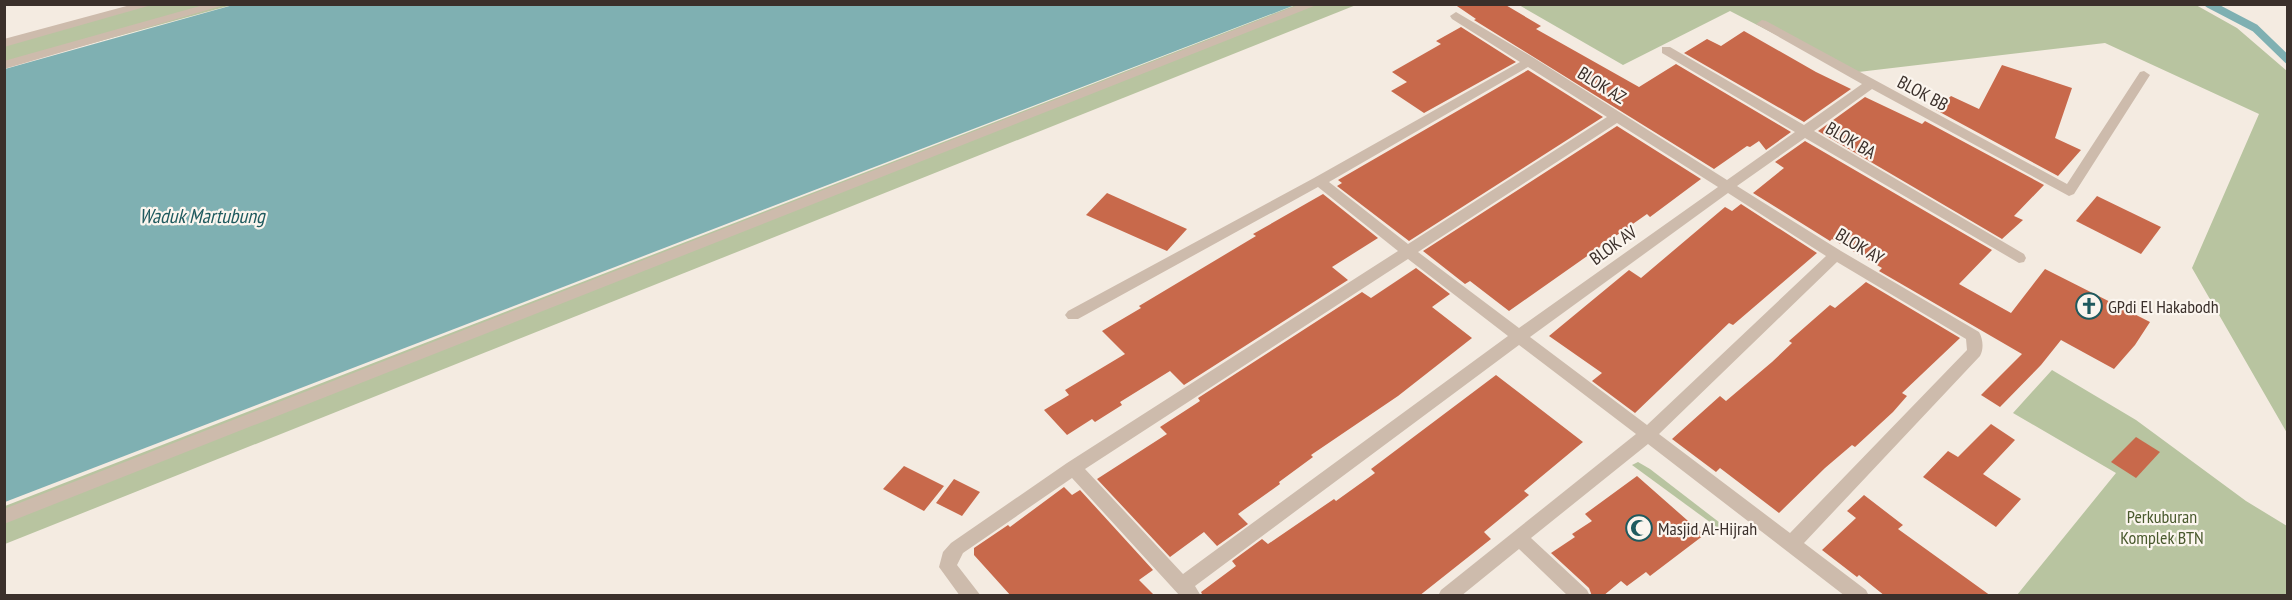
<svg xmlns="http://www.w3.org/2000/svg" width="2292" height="600" font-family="'PT Sans Narrow',sans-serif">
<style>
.green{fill:#b8c4a0}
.water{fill:#7fb0b2}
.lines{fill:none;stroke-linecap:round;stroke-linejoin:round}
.stream{stroke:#7fb0b2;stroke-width:8}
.building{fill:#c8694b}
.street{fill:#cdbbac;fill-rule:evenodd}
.labels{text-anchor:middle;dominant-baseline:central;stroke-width:4.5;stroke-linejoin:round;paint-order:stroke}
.street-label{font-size:18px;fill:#3b302b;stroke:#fbf5ee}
.poi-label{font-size:18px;fill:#3b302b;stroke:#fbf5ee;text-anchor:start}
.park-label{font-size:18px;fill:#4a5a2e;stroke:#fbf5ee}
.water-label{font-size:20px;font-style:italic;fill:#1f5a5e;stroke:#fbf5ee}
</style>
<rect width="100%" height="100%" fill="#f4ebe1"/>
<g class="green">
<path d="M 148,5 L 232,5 L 5,67 L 5,45 Z"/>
<path d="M 1296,5 L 1356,5 L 5,544 L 5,506 Z"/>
<path d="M 1519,5 L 2196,5 L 2237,28 L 2287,71 L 2287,433 L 2192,268 L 2259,114 L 2105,43 L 1850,73 L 1730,11 L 1623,65 Z"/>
<path d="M 2052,370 L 2136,420 L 2246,501 L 2287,526 L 2287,595 L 2017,595 L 2116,473 L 2013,413 Z"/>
<path d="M 1638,462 L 1650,469 L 1737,536 L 1733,539 L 1632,465 Z"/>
</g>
<path class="water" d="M 233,5 L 1295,5 L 5,502 L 5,69 Z"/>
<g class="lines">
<path class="stream" d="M 2209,4 L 2255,28 L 2288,60"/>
</g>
<g class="building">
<path d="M 1454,4 L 1504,4 L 1541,26 L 1536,29 L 1639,87 L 1676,64 L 1791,132 L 1766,150 L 1759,141 L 1750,147 L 1747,146 L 1714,169 L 1474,20 L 1476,19 Z"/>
<path d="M 1461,27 L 1516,62 L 1424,113 L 1391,91 L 1407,82 L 1392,72 L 1441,44 L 1436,41 Z"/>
<path d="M 1744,31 L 1816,72 L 1851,89 L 1804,122 L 1684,53 L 1707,39 L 1721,46 Z"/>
<path d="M 2002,65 L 2072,88 L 2055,138 L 2081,150 L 2058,176 L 1936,110 L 1951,96 L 1979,109 Z"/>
<path d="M 1528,70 L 1603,117 L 1409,241 L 1337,186 L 1342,183 L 1338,180 Z"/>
<path d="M 1865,97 L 1922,124 L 1925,121 L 2044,185 L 2014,216 L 2023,220 L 2002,239 L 1818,131 Z"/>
<path d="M 1617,126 L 1701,179 L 1650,217 L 1647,214 L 1509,311 L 1470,281 L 1465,284 L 1423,251 Z"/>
<path d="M 1805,141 L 1992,250 L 1959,284 L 2011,313 L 2045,269 L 2150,322 L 2135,345 L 2114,369 L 2061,340 L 2041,365 L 2000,407 L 1981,395 L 2022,354 L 1879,271 L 1882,268 L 1832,239 L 1830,241 L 1753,193 L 1784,168 L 1775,162 Z"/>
<path d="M 1107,193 L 1187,229 L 1167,251 L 1086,215 Z"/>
<path d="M 1323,194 L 1378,238 L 1332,267 L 1348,280 L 1184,385 L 1170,371 L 1120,402 L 1122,405 L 1095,422 L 1092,419 L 1067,435 L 1044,410 L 1069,395 L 1065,390 L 1125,354 L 1102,331 L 1141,308 L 1139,306 L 1256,236 L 1253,234 Z"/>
<path d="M 2097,196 L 2161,227 L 2141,254 L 2076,221 Z"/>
<path d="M 1741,204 L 1817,253 L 1733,325 L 1729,323 L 1635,413 L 1592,381 L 1602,373 L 1549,336 L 1629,270 L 1641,278 L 1725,207 L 1732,211 Z"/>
<path d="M 1416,268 L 1450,294 L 1432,307 L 1472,338 L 1398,396 L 1311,455 L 1313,457 L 1279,482 L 1280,484 L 1238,514 L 1248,524 L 1217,546 L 1204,532 L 1170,557 L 1097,479 L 1167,434 L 1160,427 L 1197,403 L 1200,401 L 1198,398 L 1362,292 L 1371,298 Z"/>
<path d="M 1866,282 L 1960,338 L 1902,393 L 1907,396 L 1893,412 L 1855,447 L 1852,445 L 1825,468 L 1779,513 L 1720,468 L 1716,472 L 1672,439 L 1720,396 L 1726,401 L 1772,362 L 1792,343 L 1789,341 L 1830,305 L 1835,308 Z"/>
<path d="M 1496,375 L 1583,442 L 1524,491 L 1529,495 L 1484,532 L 1491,539 L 1419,596 L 1203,596 L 1201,592 L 1236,566 L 1232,561 L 1262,539 L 1268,544 L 1334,499 L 1336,501 L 1375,473 L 1371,469 Z"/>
<path d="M 1991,424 L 2015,440 L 1983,474 L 2021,499 L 1996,527 L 1923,477 L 1948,451 L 1958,457 Z"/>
<path d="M 2136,437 L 2160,452 L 2136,478 L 2111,462 Z"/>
<path d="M 904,466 L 944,486 L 924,511 L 883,489 Z"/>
<path d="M 1637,476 L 1704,535 L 1650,576 L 1646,572 L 1627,586 L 1621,581 L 1603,596 L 1592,596 L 1589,588 L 1551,553 L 1575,537 L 1572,534 L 1592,521 L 1585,514 Z"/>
<path d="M 954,479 L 980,492 L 962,516 L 936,503 Z"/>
<path d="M 1064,487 L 1072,495 L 1080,490 L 1153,570 L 1139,580 L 1155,596 L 1011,596 L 974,555 L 974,548 L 1008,525 L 1010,527 Z"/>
<path d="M 1864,495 L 1903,525 L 1898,529 L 1991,596 L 1885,596 L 1859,575 L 1857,577 L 1822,550 L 1856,518 L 1847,511 Z"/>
</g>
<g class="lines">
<g class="street">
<path d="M 134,4 L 155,4 L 4,47 L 4,39 Z"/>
<path d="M 207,4 L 228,4 L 4,69 L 4,61 Z"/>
<path d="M 1301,4 L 1319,4 L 4,524 L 4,509 Z"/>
<path d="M 1456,12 L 1534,58 L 1727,180 L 1795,132 L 1662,53 L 1662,47 L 1670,47 L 1804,125 L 1862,84 L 1756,24 L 1762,20 L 1766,21 L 2067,184 L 2140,72 L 2144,71 L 2150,75 L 2074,194 L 2069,196 L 1872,89 L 1814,131 L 2024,254 L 2026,258 L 2024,262 L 2019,263 L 1805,138 L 1737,186 L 1841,251 L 1979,332 C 1983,339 1984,349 1980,356 L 1804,543 L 1866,590 L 1869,596 L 1845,596 L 1648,444 L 1531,538 L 1587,590 L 1590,596 L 1568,596 L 1519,549 L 1461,596 L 1438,596 L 1441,590 L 1636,434 L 1519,345 L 1195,586 L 1201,596 L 1180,596 L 1072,478 L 963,553 L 957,565 L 981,596 L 960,596 L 939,567 L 943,552 L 951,543 L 1067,463 L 1398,251 L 1318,187 L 1078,319 L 1068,319 L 1065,315 L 1068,311 L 1314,178 L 1520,62 L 1452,19 L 1450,16 ZM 1528,67 L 1607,117 L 1408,244 L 1329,182 ZM 1617,123 L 1718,187 L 1519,328 L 1418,252 ZM 1728,193 L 1826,256 L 1647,425 L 1530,337 ZM 1408,259 L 1508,336 L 1183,574 L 1085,469 ZM 1837,262 L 1966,339 L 1967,350 L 1790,533 L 1659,434 Z"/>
</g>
</g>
<defs>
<g id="church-ring" transform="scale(1.35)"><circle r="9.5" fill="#fbf5ee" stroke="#1f5a5e" stroke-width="1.5"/><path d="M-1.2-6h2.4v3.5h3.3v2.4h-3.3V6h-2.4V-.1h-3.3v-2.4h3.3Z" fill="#1f5a5e"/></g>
<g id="mosque-ring" transform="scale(1.35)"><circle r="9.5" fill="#fbf5ee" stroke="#1f5a5e" stroke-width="1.5"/><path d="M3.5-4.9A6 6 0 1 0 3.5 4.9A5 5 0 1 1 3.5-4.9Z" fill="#1f5a5e"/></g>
</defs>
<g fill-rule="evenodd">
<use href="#church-ring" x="2089" y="306"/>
<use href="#mosque-ring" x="1639" y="528"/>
</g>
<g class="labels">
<g class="street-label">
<text transform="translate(1602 85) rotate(32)">BLOK AZ</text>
<text transform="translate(1923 93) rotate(28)">BLOK BB</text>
<text transform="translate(1851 140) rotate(30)">BLOK BA</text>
<text transform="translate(1613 245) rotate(-36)">BLOK AV</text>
<text transform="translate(1860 246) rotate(31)">BLOK AY</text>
</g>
<g class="poi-label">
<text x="2108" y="306">GPdi El Hakabodh</text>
<text x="1658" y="528">Masjid Al-Hijrah</text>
</g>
<g class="park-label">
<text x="2162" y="516">Perkuburan<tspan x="2162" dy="21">Komplek BTN</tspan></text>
</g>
<g class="water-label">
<text x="202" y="216">Waduk Martubung</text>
</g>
</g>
<rect width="2292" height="600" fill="none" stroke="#3b302b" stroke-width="12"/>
</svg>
